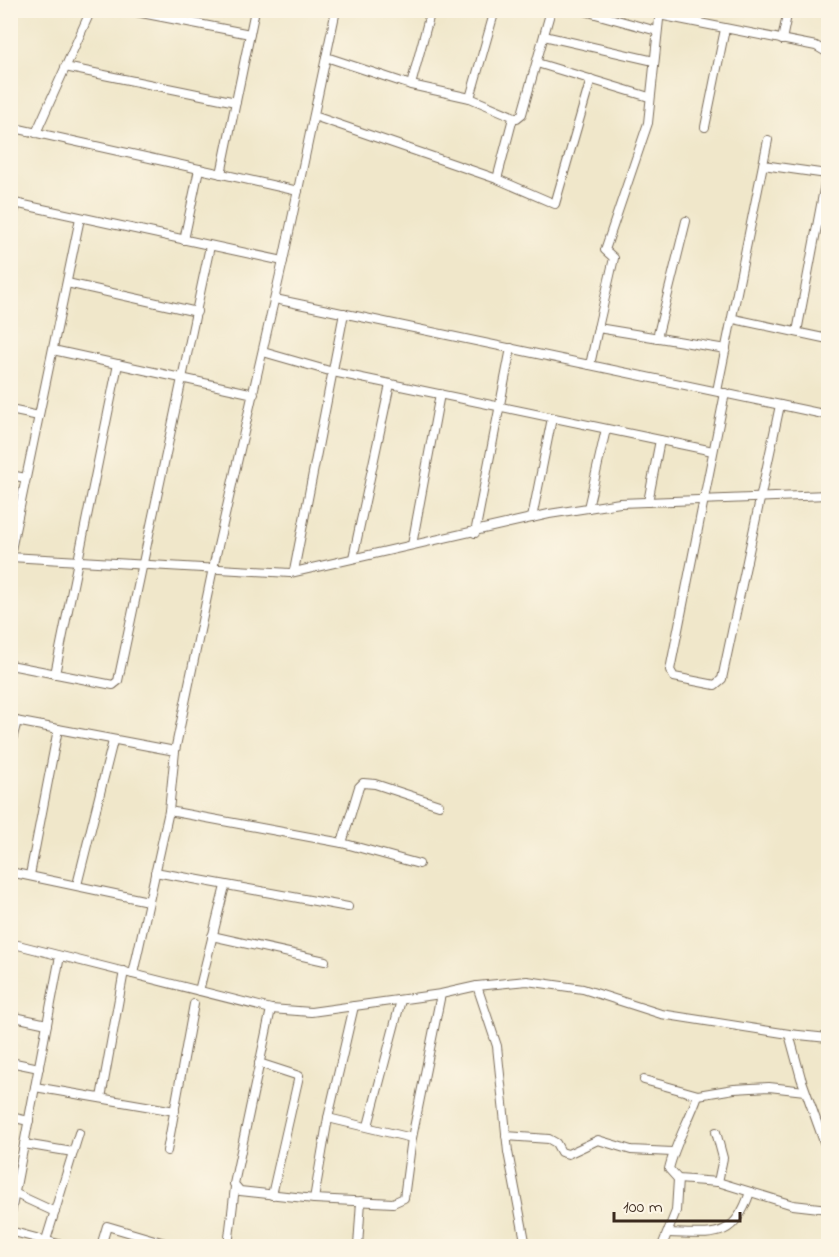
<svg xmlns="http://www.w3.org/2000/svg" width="839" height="1257" font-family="'Indie Flower',sans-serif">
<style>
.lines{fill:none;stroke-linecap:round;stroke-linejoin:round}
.street-casing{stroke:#7a6c5a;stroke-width:10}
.street{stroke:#fff;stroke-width:8}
</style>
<rect width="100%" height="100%" fill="#fcf5e5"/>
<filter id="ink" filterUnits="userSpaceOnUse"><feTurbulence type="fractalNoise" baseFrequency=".0167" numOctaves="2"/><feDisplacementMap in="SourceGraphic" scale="12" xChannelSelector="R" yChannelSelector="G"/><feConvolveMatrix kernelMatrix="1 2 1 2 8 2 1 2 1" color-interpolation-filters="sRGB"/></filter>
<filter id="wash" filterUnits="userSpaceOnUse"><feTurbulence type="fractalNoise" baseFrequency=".008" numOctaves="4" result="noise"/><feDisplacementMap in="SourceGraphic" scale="24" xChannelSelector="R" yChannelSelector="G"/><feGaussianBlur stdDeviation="1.35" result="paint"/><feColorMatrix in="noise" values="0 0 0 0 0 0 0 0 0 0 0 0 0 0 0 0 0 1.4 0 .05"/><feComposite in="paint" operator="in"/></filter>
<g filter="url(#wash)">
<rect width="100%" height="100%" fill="#f0e7ca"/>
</g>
<g filter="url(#ink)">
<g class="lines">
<g class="street-casing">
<g id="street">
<path d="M 126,10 L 250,34"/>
<path d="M 581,10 L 657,31"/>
<path d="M 659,15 L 816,46 L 828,53"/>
<path d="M 544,36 L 654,61"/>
<path d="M 782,40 L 788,10"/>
<path d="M 326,57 L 411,85 L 470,98 L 517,118 L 522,114 L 551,10"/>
<path d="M 537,63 L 649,97"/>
<path d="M 65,67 L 236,102"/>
<path d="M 411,85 L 431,10"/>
<path d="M 470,98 L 495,10"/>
<path d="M 314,116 L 497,179"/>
<path d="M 513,118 L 497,179 L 555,204 L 591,79"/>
<path d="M 10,127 L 298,191"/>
<path d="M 705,127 L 725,29"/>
<path d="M 36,133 L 91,10"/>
<path d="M 763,165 L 827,174"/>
<path d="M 221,174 L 255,10"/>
<path d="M 10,202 L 283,261"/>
<path d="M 10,230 L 16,204"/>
<path d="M 184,240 L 199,169"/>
<path d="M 67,283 L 197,312"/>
<path d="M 275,299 L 828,415"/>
<path d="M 734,319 L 828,339"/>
<path d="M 598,328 L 614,258 L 605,250 L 648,123 L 660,10"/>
<path d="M 797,332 L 828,168"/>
<path d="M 657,338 L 686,221"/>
<path d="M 53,350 L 254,394"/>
<path d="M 263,352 L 333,372 L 713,451"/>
<path d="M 590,365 L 598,328 L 726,349"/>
<path d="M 717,391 L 768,140"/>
<path d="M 725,393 L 670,670 L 674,677 L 715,685 L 722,679 L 780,405"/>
<path d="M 10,410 L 39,416"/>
<path d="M 10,475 L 26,478"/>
<path d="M 648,502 L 660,440"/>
<path d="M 588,508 L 606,429"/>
<path d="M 532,518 L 552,418"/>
<path d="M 475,533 L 511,348"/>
<path d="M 412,545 L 440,394"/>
<path d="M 10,555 L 80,218"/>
<path d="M 10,557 L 290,573 L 549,514 L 620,503 L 828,495"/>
<path d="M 353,558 L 390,384"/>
<path d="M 294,571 L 344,313"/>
<path d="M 10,665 L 113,685 L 118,681 L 210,246"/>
<path d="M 55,674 L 118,364"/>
<path d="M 10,720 L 175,751"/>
<path d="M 10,747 L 17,721"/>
<path d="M 169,811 L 342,843 L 419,864"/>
<path d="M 342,843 L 359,787 L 363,783 L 375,784 L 439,805"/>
<path d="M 10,872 L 148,901"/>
<path d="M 155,872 L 348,907"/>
<path d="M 30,875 L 58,729"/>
<path d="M 77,885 L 113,741"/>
<path d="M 212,936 L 325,961"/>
<path d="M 10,943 L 271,1009 L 311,1012 L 441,994 L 477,986 L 527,981 L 583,989 L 661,1014 L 789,1034 L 828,1038"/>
<path d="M 133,974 L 169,811 L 175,751 L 213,568 L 283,261 L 336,10"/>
<path d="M 477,986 L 497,1046 L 508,1152 L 526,1246"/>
<path d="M 199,991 L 225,886"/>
<path d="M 354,1006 L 328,1118 L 314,1199 L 393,1203 L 404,1198 L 412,1138 L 441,994"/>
<path d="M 271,1009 L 234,1184 L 240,1191 L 314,1199"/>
<path d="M 10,1016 L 47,1024"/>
<path d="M 789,1034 L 801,1078 L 828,1153"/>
<path d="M 10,1062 L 39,1068"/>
<path d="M 259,1063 L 299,1076 L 272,1195"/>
<path d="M 644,1080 L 698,1095 L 734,1089 L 769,1087 L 805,1091"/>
<path d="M 35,1087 L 175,1111"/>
<path d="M 698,1095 C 689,1121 675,1143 669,1169 L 678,1179 L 718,1182 L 793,1205 L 828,1209"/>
<path d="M 101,1098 L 124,971"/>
<path d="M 10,1117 L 29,1121"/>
<path d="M 328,1118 L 412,1138"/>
<path d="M 368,1126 L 401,1000"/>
<path d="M 716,1132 L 723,1158 L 718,1182"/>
<path d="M 506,1136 L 549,1139 L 556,1143 L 561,1152 L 568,1154 L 598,1140 L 631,1150 L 672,1152"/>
<path d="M 24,1144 L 73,1152"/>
<path d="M 167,1151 L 194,1004"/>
<path d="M 16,1194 L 55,1212"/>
<path d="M 10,1218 L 60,956"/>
<path d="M 10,1231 L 66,1246"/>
<path d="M 669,1233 C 713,1234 734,1241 750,1192"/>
<path d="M 46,1240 L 79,1133"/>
<path d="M 101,1246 L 107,1226 L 175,1246"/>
<path d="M 228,1246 L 235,1187"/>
<path d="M 358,1246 L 361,1201"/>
<path d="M 662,1246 L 676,1211 L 678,1179"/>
</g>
</g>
<use href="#street" class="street"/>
</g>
</g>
<rect width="839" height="1257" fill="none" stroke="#fcf5e5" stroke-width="36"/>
<path d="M614 1212v9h126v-9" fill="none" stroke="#3b2a1e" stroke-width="3"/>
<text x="623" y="1212" font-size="18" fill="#3b2a1e" stroke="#fcf5e5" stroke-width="4.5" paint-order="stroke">100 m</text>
</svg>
